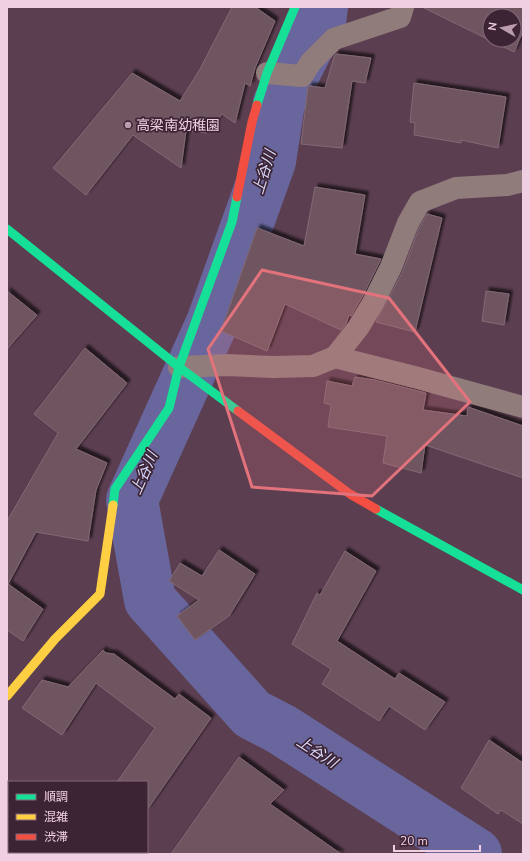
<svg xmlns="http://www.w3.org/2000/svg" width="530" height="861" font-family="'Nunito Sans','Noto Sans JP',sans-serif">
<style>
.lines{fill:none;stroke-linecap:round;stroke-linejoin:round}
.river{stroke:#68669c;stroke-width:52}
.building{fill:#6e5460;stroke:#846975;fill-rule:evenodd;filter:url(#shadow)}
.street{stroke:#917c7c;stroke-width:22}
.fast{stroke:#16e098;stroke-width:9}
.slow{stroke:#ffcf43;stroke-width:9}
.jam{stroke:#f24e42;stroke-width:9}
.marked{fill:#e2737c;fill-opacity:0.2;stroke:#e2737c;stroke-width:3;stroke-linejoin:round}
.poi-dot{fill:#bc9caf;stroke:#3d2434;stroke-width:1.5}
.labels{text-anchor:middle;dominant-baseline:central;stroke-width:3.5;stroke-linejoin:round;paint-order:stroke}
.poi-label{font-size:14px;fill:#f0cfe2;stroke:#3d2434;text-anchor:start}
.water-label{font-size:15px;font-style:italic;fill:#d9dbfe;stroke:#3d2434}
</style>
<defs>
<filter id="shadow"><feDropShadow dx="3.5" dy="-3.5" stdDeviation="1" flood-color="#0009"/></filter>
</defs>
<rect width="100%" height="100%" fill="#5b3e50"/>
<g class="lines">
<path class="river" d="M 322,7 L 320,22 L 279,103 L 270,161 L 212,323 L 132,500 L 150,600 L 252,714 L 281,729 L 476,854"/>
</g>
<g class="building">
<path d="M 232,7 L 255,7 L 275,21 L 255,68 L 250,86 L 245,83 L 235,123 L 222,114 L 207,133 L 186,131 L 181,168 L 133,135 L 86,195 L 53,168 L 132,73 L 180,101 L 200,69 Z"/>
<path d="M 422,7 L 523,7 L 523,31 L 514,52 ZM 490,16 L 514,16 L 514,40 L 490,40 Z"/>
<path d="M 336,54 L 371,58 L 365,83 L 352,81 L 342,148 L 301,144 L 308,87 L 309,86 L 325,88 L 334,57 Z"/>
<path d="M 414,83 L 506,97 L 498,148 L 461,140 L 461,143 L 414,135 L 415,123 L 410,122 Z"/>
<path d="M 315,187 L 365,195 L 355,254 L 381,259 L 362,297 L 351,316 L 349,315 L 346,324 L 341,330 L 285,304 L 267,351 L 221,331 L 257,228 L 304,246 Z"/>
<path d="M 427,214 L 442,218 L 415,332 L 376,322 L 402,273 L 419,228 Z"/>
<path d="M 7,291 L 37,315 L 7,349 Z"/>
<path d="M 486,291 L 509,294 L 504,325 L 482,321 Z"/>
<path d="M 85,348 L 127,383 L 76,449 L 107,463 L 96,490 L 88,541 L 36,532 L 8,584 L 43,609 L 23,641 L 7,630 L 7,521 L 58,433 L 34,414 Z"/>
<path d="M 355,377 L 375,380 L 426,393 L 423,410 L 467,416 L 468,407 L 523,426 L 523,478 L 425,445 L 421,473 L 383,463 L 387,436 L 328,427 L 331,405 L 324,403 L 327,381 L 352,386 Z"/>
<path d="M 219,550 L 255,574 L 229,616 L 195,640 L 177,616 L 199,600 L 169,581 L 180,563 L 202,576 Z"/>
<path d="M 345,551 L 376,571 L 337,641 L 395,679 L 399,673 L 445,702 L 425,730 L 389,706 L 379,721 L 322,684 L 331,669 L 292,644 L 317,593 L 320,595 Z"/>
<path d="M 103,650 L 106,653 L 114,654 L 175,699 L 179,694 L 211,718 L 147,810 L 147,782 L 117,782 L 155,728 L 96,683 L 62,735 L 22,708 L 42,680 L 68,687 Z"/>
<path d="M 489,740 L 523,763 L 523,824 L 501,810 L 498,814 L 461,788 Z"/>
<path d="M 239,757 L 284,790 L 270,804 L 341,854 L 171,854 Z"/>
</g>
<g class="lines">
<g class="street">
<path d="M 267,73 L 302,76 L 311,62 L 334,39 L 400,17 L 403,7"/>
<path d="M 335,357 L 358,328 L 373,303 L 391,267 L 408,223 L 420,202 L 456,188 L 507,185 L 523,181"/>
<path d="M 179,367 L 227,365 L 273,367 L 313,366 L 335,357 L 418,378 L 523,407"/>
</g>
<g class="fast">
<path d="M 257,105 L 267,73 L 295,7"/>
<path d="M 7,229 L 179,367 L 238,411"/>
<path d="M 113,505 L 115,489 L 169,408 L 179,367 L 232,222 L 237,197"/>
<path d="M 376,509 L 523,590"/>
</g>
<path class="slow" d="M 7,696 L 55,639 L 100,594 L 113,505"/>
<g class="jam">
<path d="M 237,197 L 252,122 L 257,105"/>
<path d="M 238,411 L 350,494 L 376,509"/>
</g>
</g>
<path class="marked" d="M 262,270 L 389,298 L 470,402 L 372,496 L 252,487 L 208,349 Z"/>
<circle class="poi-dot" cx="128" cy="125" r="4"/>
<g class="labels">
<g class="poi-label">
<text x="136" y="125">高梁南幼稚園</text>
</g>
<g class="water-label">
<text transform="translate(264 172) rotate(-73)">上谷川</text>
<text transform="translate(144 473) rotate(-66)">上谷川</text>
<text transform="translate(317 752) rotate(33)">上谷川</text>
</g>
</g>
<rect width="530" height="861" fill="none" stroke="#f0cfe2" stroke-width="16"/>
<rect x="8" y="781" width="140" height="72" fill="#3d2434" stroke="#85687a"/>
<rect x="16" y="794" width="20" height="6" fill="#16e098" stroke="#85687a"/>
<text x="44" y="801" font-size="12" fill="#f0cfe2">順調</text>
<rect x="16" y="814" width="20" height="6" fill="#ffcf43" stroke="#85687a"/>
<text x="44" y="821" font-size="12" fill="#f0cfe2">混雑</text>
<rect x="16" y="834" width="20" height="6" fill="#f24e42" stroke="#85687a"/>
<text x="44" y="841" font-size="12" fill="#f0cfe2">渋滞</text>
<g transform="translate(502 28) rotate(279)"><circle r="19" fill="#3d2434" stroke="#85687a"/>
<path d="M0-3L7 15L0 10L-7 15Z" fill="#bc9caf"/>
<text y="-6" font-size="11" font-weight="bold" text-anchor="middle" fill="#f0cfe2">N</text>
</g>
<path d="M394 845v6h86v-6" fill="none" stroke="#f0cfe2" stroke-width="2"/>
<text x="400" y="845" font-size="12" fill="#f0cfe2" stroke="#3d2434" stroke-width="3" paint-order="stroke">20 m</text>
</svg>
